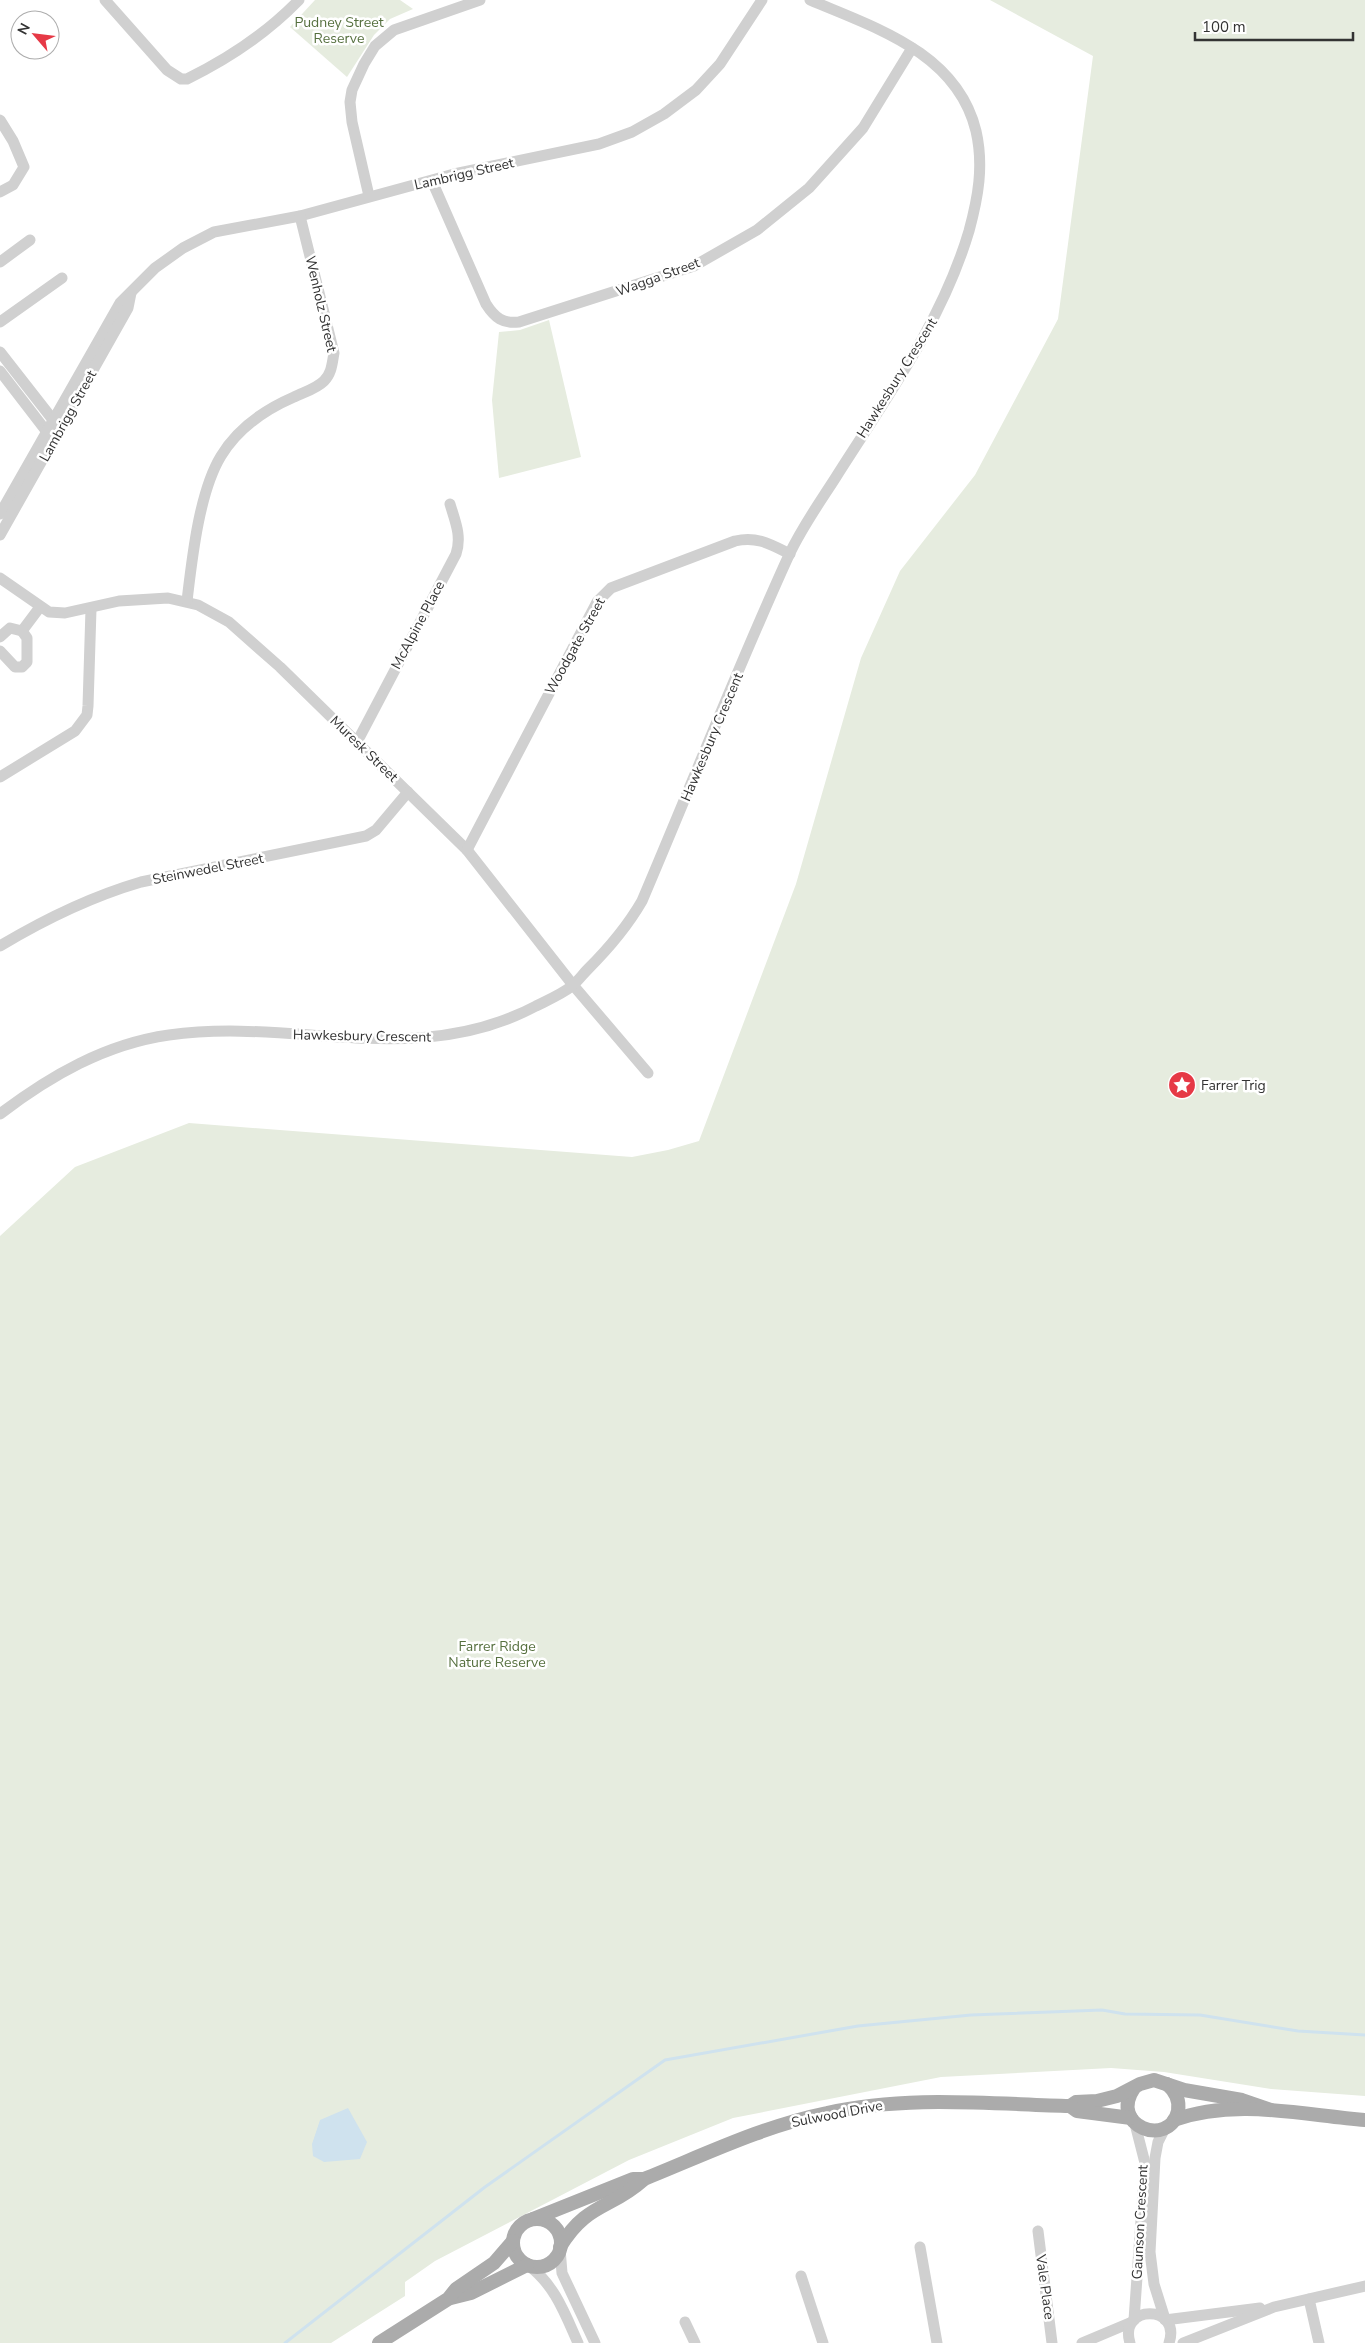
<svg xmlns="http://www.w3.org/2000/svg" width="1365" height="2343" font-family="'Nunito Sans',sans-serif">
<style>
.green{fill:#e6ecdf}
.water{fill:#cfe2ee}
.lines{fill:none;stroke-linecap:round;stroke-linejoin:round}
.stream{stroke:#cfe2ee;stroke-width:3}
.minor{stroke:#d0d0d0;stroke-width:11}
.major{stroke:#ababab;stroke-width:14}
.labels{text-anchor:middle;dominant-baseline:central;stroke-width:5;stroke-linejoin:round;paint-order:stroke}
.park-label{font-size:14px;fill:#56703f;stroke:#fff}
.street-label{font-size:14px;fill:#333;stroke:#fff}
.poi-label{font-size:14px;fill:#333;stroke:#fff;text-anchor:start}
</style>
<rect width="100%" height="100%" fill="#fff"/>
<g class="green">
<path d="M 315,0 L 400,0 L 413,9 L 390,19 L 374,35 L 347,77 L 290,27 Z"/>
<path d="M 990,0 L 1365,0 L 1365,2096 L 1271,2089 L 1164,2072 L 1111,2068 L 941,2077 L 733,2118 L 629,2160 L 435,2261 L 405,2282 L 405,2296 L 331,2343 L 0,2343 L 0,1236 L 75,1167 L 189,1123 L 632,1157 L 668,1150 L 699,1141 L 796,884 L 861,658 L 900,571 L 975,475 L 1058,319 L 1093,56 Z"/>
<path d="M 549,320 L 581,457 L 499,478 L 492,400 L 499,332 L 520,330 Z"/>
</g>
<path class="water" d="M 348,2108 L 367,2142 L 360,2159 L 324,2162 L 313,2156 L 312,2144 L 320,2120 Z"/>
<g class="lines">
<path class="stream" d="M 285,2343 L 485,2187 L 665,2060 L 858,2026 L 971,2015 L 1102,2010 L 1125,2014 L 1200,2015 L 1298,2031 L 1365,2035"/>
<g class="minor">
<path d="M 105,0 L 167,70 L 181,79 L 187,79 C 230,58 266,34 299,0"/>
<path d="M 0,120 L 13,141 L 24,167 L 13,185 L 0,192"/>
<path d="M 432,181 L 486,304 C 495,318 503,324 519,322 L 694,266 L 757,230 L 809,188 L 863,128 L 912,48"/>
<path d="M 369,196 L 352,122 L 350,102 L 352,90 L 364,64 L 375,46 L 394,30 L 480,0"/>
<path d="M 0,262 L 30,240"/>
<path d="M 0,322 L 62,278"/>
<path d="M 0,352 L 57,425"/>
<path d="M 0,371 L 50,436"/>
<path d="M 0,514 L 120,303 L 155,268 L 183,248 L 214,232 L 300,216 L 454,174 L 599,144 L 632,132 L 664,114 L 696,90 L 720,64 L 762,0"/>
<path d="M 0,535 L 128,308 L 131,293"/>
<path d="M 0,578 L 49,612 L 65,613 L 119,601 L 168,598 L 198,605 L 229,622 L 280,667 L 467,850 L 573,985 L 648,1073"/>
<path d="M 187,601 C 192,559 199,492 221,456 C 238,428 264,410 294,397 C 304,392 316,389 324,381 C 332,373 332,363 334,353 L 300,216"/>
<path d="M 22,631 L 40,607"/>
<path d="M 0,637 L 10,628 L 22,631 L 27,638 L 27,662 L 22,667 L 15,667 L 0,651"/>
<path d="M 357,742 L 456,554 C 462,536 455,521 450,504"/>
<path d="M 0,777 L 75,731 L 87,715 L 88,706 L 91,609"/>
<path d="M 467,850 L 597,602 L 611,588 L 735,541 C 757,536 770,544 790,554"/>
<path d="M 0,946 C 45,919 90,897 141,882 L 366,836 L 376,830 L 408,792"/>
<path d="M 0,1114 C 50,1076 105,1044 169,1035 C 295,1017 415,1070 536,1006 C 548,1000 562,994 572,986 C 578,981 583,974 588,969 C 609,948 627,927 642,901 C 691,786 737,669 789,555 C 802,527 820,502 836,477 C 886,398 942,322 969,231 C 978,198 984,166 976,131 C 957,53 876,28 810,0"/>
<path d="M 1038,2231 L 1052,2343"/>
<path d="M 920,2247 L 937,2343"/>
<path d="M 560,2249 L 562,2273 L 595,2343"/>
<path d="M 528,2265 C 555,2285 565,2314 578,2343"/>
<path d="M 801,2276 L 823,2343"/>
<path d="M 1309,2299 L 1319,2343"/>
<path d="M 1165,2319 L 1154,2284 L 1150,2252 L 1155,2158 L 1158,2142 L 1165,2128"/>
<path d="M 1134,2320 L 1145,2163 L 1135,2124"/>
<path d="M 1165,2320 L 1260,2308"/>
<path d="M 685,2322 L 695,2343"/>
<path d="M 1082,2343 L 1132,2322"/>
<path d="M 1130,2343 C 1118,2304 1182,2304 1169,2343"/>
<path d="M 1183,2343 L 1274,2307 L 1365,2286"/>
</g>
<g class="major">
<path d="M 1134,2088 C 1108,2126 1169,2149 1178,2111 C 1180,2100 1175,2091 1167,2084"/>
<path d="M 1070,2106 L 1076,2102 L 1097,2101 L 1117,2096 L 1140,2084 L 1154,2080 L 1184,2090 L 1242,2100 L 1271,2110"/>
<path d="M 1174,2120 C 1235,2098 1302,2115 1365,2120"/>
<circle cx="537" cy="2243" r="24"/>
<path d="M 533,2219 L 633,2179 L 644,2179 C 704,2155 763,2126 827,2113 C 906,2095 990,2104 1070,2106 L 1077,2111 L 1131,2118"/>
<path d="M 560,2247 C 586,2203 611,2209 643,2180"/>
<path d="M 451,2298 L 471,2293 L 527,2265"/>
<path d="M 379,2343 L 448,2299 L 456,2289 L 494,2263 L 513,2241"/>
</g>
</g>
<defs>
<g id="sight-disc" transform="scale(1.4375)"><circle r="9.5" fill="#e63946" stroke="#fff"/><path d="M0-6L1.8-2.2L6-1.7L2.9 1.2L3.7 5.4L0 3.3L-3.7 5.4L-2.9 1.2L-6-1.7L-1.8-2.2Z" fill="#fff"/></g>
</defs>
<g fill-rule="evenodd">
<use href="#sight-disc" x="1182" y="1085"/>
</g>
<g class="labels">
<g class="park-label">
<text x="339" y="22">Pudney Street<tspan x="339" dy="16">Reserve</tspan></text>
<text x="497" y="1646">Farrer Ridge<tspan x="497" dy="16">Nature Reserve</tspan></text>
</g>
<g class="street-label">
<text transform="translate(464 174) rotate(-13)">Lambrigg Street</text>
<text transform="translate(658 277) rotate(-20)">Wagga Street</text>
<text transform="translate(321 304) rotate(77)">Wenholz Street</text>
<text transform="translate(897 378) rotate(-58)">Hawkesbury Crescent</text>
<text transform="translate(68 416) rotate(-61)">Lambrigg Street</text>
<text transform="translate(418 625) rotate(-62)">McAlpine Place</text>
<text transform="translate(575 646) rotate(-61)">Woodgate Street</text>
<text transform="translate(712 737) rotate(-67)">Hawkesbury Crescent</text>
<text transform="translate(364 749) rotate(44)">Muresk Street</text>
<text transform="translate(208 869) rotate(-11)">Steinwedel Street</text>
<text transform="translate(362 1036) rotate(1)">Hawkesbury Crescent</text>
<text transform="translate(837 2114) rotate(-11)">Sulwood Drive</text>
<text transform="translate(1140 2222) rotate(-87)">Gaunson Crescent</text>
<text transform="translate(1045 2287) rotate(82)">Vale Place</text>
</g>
<g class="poi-label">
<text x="1201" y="1085">Farrer Trig</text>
</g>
</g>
<g transform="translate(35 35) rotate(298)"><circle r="24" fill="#ffffff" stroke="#adadad"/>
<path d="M0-4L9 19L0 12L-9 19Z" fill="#e63946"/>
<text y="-8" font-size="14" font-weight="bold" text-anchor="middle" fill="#333333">N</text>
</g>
<path d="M1195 32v8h158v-8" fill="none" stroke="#333333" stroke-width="2.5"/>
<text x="1202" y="32" font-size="15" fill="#333333" stroke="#ffffff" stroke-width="4" paint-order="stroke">100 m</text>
</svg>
